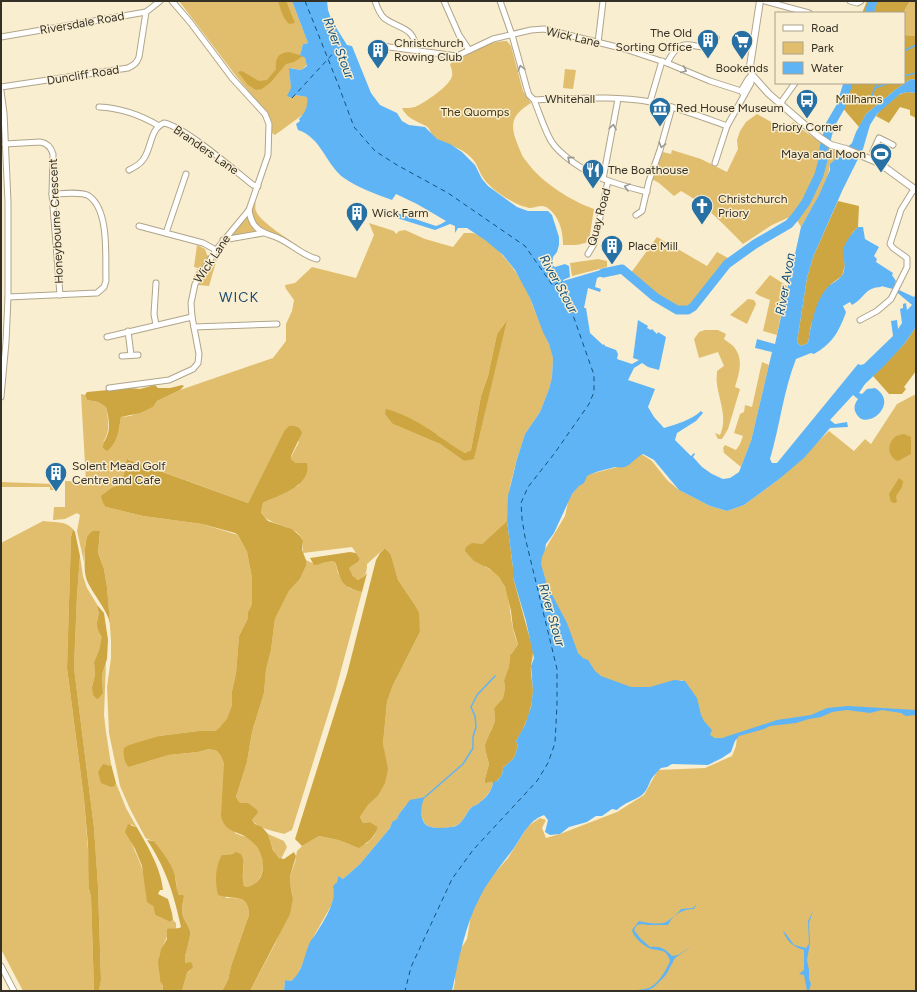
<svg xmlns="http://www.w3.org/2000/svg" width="917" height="992" font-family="Figtree,sans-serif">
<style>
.green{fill:#e0be6d;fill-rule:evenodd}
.forest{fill:#cda641}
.water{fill:#5fb4f6;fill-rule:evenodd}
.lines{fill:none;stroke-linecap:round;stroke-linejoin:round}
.stream{stroke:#5fb4f6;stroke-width:1.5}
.river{stroke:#5fb4f6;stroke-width:9}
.ferry{stroke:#13527d;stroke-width:1;stroke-dasharray:5 4;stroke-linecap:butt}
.minor-casing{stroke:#b0a58a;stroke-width:7}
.tertiary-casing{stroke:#b0a58a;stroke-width:8}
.minor{stroke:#fff;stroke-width:5}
.tertiary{stroke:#fff;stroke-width:6}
.oneway{stroke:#9a9892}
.labels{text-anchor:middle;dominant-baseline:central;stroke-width:3;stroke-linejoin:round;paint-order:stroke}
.street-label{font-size:12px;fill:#353025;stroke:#faeed1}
.poi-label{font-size:12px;fill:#353025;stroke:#faeed1;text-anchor:start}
.park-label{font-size:12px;fill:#46360b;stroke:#faeed1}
.water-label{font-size:13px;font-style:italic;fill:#13527d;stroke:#faeed1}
.quarter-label{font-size:14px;letter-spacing:1px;fill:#194a6e;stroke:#faeed1}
</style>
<rect width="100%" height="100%" fill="#faeed1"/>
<g class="green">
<path d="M 179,1 L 292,1 L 308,43 L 303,44 L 300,55 L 305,58 L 307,65 L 301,70 L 290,68 L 291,88 L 295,95 L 307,97 L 308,103 L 305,113 L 275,135 L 272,133 L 270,117 L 236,76 Z"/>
<path d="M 910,1 L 916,1 L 916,36 L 904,35 L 903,13 Z"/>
<path d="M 507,41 L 511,46 L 523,91 L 531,103 C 513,114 509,123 517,143 C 520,150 522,157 527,162 C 541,182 571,201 594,209 L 589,241 C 580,246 572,245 563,245 C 563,232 560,218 549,209 C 542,203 537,208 529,208 C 525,207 519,205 515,203 C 504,197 491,189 484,179 C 477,169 478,162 467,154 C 458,146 443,144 435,138 C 431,135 430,128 426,126 C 417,121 407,119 402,108 C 407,108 411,108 415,107 C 424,103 450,86 452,76 C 453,72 451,68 450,64 L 453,62 C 468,55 490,40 507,41 Z"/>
<path d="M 565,69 L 576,70 L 573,89 L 563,88 Z"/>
<path d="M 757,114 L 773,123 L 776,128 L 784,132 L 793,122 C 809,135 824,147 845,151 L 830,164 C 829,182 810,211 801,227 L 794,215 L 772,225 L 743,244 C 724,225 705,204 681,191 L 674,196 L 659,183 L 652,179 L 663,152 L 671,154 L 672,150 L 701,159 L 727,172 L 738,149 L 737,140 L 740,131 L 746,122 Z"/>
<path d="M 256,202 C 255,205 255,209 256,211 C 260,222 291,241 301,248 C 286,241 236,227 256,202 Z"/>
<path d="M 248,215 L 257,232 L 233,236 L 233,234 Z"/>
<path d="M 369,223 L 394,231 L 396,234 L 399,231 L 405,230 L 425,239 L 453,247 L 464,233 C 467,233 471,233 473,233 C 495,239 527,283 532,304 L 551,349 L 553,358 L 552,377 L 549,389 L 540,412 L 525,434 L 517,459 L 510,486 L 507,521 L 482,544 L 485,567 C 511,577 508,606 513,629 C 514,634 516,639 518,644 L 513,652 L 510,655 L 509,666 L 504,680 L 505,689 L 503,698 L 494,708 L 495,721 L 491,730 L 486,753 L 489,764 L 485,779 L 487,783 L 493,782 C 493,789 486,797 480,802 C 478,805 475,805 472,807 C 467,811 464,820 459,824 C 453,829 435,829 428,826 C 421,822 420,809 421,803 L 406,805 L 399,814 L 397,820 L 392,822 L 390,828 L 360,864 L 343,879 L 338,877 L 332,904 L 310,943 L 305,958 L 297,976 L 291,981 L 285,980 L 284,991 L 250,991 L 275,944 L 293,898 L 291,890 L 290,876 L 295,862 L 297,851 L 302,846 L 319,836 L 338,840 L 351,845 L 366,844 L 374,836 L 378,827 L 370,822 L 363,823 L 360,817 L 368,805 L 377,797 L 384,754 L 383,744 L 387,702 L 393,685 L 420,632 L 418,613 L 415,605 L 398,580 L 391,555 L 385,548 L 367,564 C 367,572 366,576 358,580 L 353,576 L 349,568 L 358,562 L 360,559 L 352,547 L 303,553 C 302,549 304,545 302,540 C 299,525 270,527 261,513 L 263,503 L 299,485 L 296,463 L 291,459 L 291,457 L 299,442 L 284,431 L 248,503 L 128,459 L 122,484 L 113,487 L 106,507 L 143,516 L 202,524 L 238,535 L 247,552 L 252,578 L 252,604 L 248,612 L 248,618 L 239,636 L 236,673 L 232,691 L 232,705 L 227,720 L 219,728 L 215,731 L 198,731 L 159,736 L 146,741 L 129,767 L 169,755 L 198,752 L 209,749 L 217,751 L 221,756 L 224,764 L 224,772 L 235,833 C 239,835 243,836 247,837 C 255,842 263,854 263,863 C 264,873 256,891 244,886 L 242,881 L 244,864 L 233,854 L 222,855 L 226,898 C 240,898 249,898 249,915 L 231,966 L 228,980 L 222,991 L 182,991 L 187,973 L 190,971 L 189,963 L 185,963 C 184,952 191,941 190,931 C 189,927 186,923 184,919 C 181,912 182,905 184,897 C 171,892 179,886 175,877 C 171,865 160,852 154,841 L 147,839 L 145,837 L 130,809 L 120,786 L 109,733 L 107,687 L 111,658 L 111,640 L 107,587 L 104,569 L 98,553 L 100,532 L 86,540 L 84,562 L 77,531 L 80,515 L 77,513 L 65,519 L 53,520 L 54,507 L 65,507 L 65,481 L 86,482 L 81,394 L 85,395 L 87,400 L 98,402 L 106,407 C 108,419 111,431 103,442 L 119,429 L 121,417 L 130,416 L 153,407 L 157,401 L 180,390 L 273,358 L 286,341 L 286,324 L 292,311 L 294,300 L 286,289 L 285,285 L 295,283 L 312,267 L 356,278 L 374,235 ZM 506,321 L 474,458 L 464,461 L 440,444 L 393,424 L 438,435 L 456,449 L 465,453 L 471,450 L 481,396 L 488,376 L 497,334 Z"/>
<path d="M 657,237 L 707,266 L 717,252 L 728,258 L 693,302 L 682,309 L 660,297 L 628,277 Z"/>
<path d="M 197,245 L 205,249 L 207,255 L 209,256 L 195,279 L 193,278 L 198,268 L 194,267 Z"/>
<path d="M 218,255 L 209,286 L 198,285 Z"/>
<path d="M 598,259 L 607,261 L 607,267 L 572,276 L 570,263 Z"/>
<path d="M 770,275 L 787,286 L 777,335 L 763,331 L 770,300 L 760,296 L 755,293 Z"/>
<path d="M 748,299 L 754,300 L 756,304 L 747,324 L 730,315 Z"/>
<path d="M 705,330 L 718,330 L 726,334 L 724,339 C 727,342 732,344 734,347 C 744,359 739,374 735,387 L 740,389 L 728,429 L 722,439 L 718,439 L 715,433 L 720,435 C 728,419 719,400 717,384 C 716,379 717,375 717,371 L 724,366 L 718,352 L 699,358 L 694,339 L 699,332 Z"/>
<path d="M 762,362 L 769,365 L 751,441 L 741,467 L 724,453 L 723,448 L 725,445 L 736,450 L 740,444 L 743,436 L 734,433 L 740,414 L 744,412 L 745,405 L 752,407 Z"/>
<path d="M 914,395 L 916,396 L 916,991 L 453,991 L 455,982 L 455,958 L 467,939 L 472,909 L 486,883 L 508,858 L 528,826 L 540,818 L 546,820 L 542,828 L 546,838 L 560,834 L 617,812 L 644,795 L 658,770 L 705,768 L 732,756 L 736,746 L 737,736 L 723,739 L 710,737 L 701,720 L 696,697 L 682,680 L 651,688 L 629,688 L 603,681 L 581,659 L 553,602 L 541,572 L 541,556 L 565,516 L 569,498 L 587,475 L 617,467 L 637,451 L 652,461 L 667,480 L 679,490 L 710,506 L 727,511 L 744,505 L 778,480 L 829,431 L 854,451 L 865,439 L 871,444 L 897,404 Z"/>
<path d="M 1,482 L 54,484 L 54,490 L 50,490 L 50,487 L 2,487 Z"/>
<path d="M 43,521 C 54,523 65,520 73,529 L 71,537 L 67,668 L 84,799 L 89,862 L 89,889 L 91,896 L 94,991 L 23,991 L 1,949 L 1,543 Z"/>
<path d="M 80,556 L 83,576 L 87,588 L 98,606 L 97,607 L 99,613 L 97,620 L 103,636 L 99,650 L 94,662 L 95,675 L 92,687 L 103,693 L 102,675 L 106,663 L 104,715 L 106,732 L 111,764 L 110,766 L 115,786 L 116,783 L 126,808 L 136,826 L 135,827 L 131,824 C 131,830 130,838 132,844 C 139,861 148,877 146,896 L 153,906 L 155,915 L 170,922 L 173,920 L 176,923 L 176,929 L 170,928 C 167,940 158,951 159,963 C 159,968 159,975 160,979 C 161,984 164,986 163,991 L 99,991 L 101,980 L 98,886 L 94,828 L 74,668 L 77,596 Z"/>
<path d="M 306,560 C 321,568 320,559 335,562 L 338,573 L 349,588 L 362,592 L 336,689 L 292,830 L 284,834 C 274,831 259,829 252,820 L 258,813 L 240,803 L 236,797 L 247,762 L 252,732 L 264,693 L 266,670 L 271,650 L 275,619 L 289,591 L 300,579 L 306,566 Z"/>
<path d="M 268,834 L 284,841 L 287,847 L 281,859 C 273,854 271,843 268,834 Z"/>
</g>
<g class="forest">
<path d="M 278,1 L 286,1 L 295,23 L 289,24 C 282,18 281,9 278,1 Z"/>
<path d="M 867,1 L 910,1 L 903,13 L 862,13 Z"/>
<path d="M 904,35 L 916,36 L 916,80 L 911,79 L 895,90 L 866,114 L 859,127 L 841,106 L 847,83 L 904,83 Z"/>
<path d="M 289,52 L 303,56 L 294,62 L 286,64 L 271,82 L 262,89 L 256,90 L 248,85 L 238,72 L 242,71 L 259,81 L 267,80 L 276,69 C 275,58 278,53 289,52 Z"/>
<path d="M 907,92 L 916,93 L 916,118 L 910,115 L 910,110 L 900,107 L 889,123 L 876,116 C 883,106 895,94 907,92 Z"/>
<path d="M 838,201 L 859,206 L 858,227 L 853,232 L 843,250 L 845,265 L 842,276 L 831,284 L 811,325 L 808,343 L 801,346 L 797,342 L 807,278 L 813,257 Z"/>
<path d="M 507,320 L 474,459 L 464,461 L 440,444 L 393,424 L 385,414 L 386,409 C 405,414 422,424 439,436 C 448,442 455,448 465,453 L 471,450 L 481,396 L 488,376 L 497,334 Z"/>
<path d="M 916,327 L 916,371 L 904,387 L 906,389 L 902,394 L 889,394 L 873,376 L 905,343 Z"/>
<path d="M 155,385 L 158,388 L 170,388 L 182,385 L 184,386 L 180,390 L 157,401 L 153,407 L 140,413 L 121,417 C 119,430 117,443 107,451 L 103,448 C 103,443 105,441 107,436 C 111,427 108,416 106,407 L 98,402 L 87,400 L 85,395 L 87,392 L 130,388 L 140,389 Z"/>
<path d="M 289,426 C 295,426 300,426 302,433 L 291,456 L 291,459 L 296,463 L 307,463 C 312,486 279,495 263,503 L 261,513 L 268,521 L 292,529 L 300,536 L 303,541 L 302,550 L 306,560 L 306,566 L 300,579 L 289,591 L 275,619 L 271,650 L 266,670 L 264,693 L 252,732 L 247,762 L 236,797 L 240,803 L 248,803 L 257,810 L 258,813 L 252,820 L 255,824 L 262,827 L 268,834 L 273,850 L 279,858 L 284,859 L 294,852 L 296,856 L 290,876 L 291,890 L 293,898 L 290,914 L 250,991 L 222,991 L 228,980 L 231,966 L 249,915 C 249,893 233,900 218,895 C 215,882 215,867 222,855 L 233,854 L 236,852 L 241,854 C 247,865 240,875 244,886 C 249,888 254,885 258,881 C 268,868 262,849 250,840 C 239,830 225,834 221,816 L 224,764 L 221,756 L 217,751 L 209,749 L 198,752 L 169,755 L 129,767 C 124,763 123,754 124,748 L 129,745 L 159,736 L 198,731 L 215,731 L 219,728 L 227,719 L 232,705 L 232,691 L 236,673 L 239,636 L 248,618 L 248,612 L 252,604 L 252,578 L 247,552 L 238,535 L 235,533 L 202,524 L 143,516 L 106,507 L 103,503 L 101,496 L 113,487 L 122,484 L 127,459 L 248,503 L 284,431 Z"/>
<path d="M 904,434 L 911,437 L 911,454 L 898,461 C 888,457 886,445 895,437 C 897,435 901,435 904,434 Z"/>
<path d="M 899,478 L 903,481 L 902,487 L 896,496 L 897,502 L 895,503 L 891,502 L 889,494 Z"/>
<path d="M 507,521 L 513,568 L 513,577 L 533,650 C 533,657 532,660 531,666 C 530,673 533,683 533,691 C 532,709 526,726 516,741 L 518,746 L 514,758 L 503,768 L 502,775 L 496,782 L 485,783 L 485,779 L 489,764 L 486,753 L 485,745 L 495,721 L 494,708 L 503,698 L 505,689 L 504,680 L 509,666 L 510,655 L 513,652 L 518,644 L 513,628 L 511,611 L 505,587 L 499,577 L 490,569 L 474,561 L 465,551 L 466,547 L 472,543 L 482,544 Z"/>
<path d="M 73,529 L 75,532 L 80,556 L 77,596 L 74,668 L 94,828 L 98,886 L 101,980 L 99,991 L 94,991 L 91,896 L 89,889 L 88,845 L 84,799 L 67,668 L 71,537 Z"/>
<path d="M 93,531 L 100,531 L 98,553 L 104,569 L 107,587 L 110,623 C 106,608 95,597 88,583 C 83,573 85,560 85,549 C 86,541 86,535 93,531 Z"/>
<path d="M 385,548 L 391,555 L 398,580 L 415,605 L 419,613 L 420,632 L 393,685 L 387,702 L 383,744 L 388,769 L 385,783 L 377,797 L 368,805 L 360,817 L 363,823 L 370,822 L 378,827 C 375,837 367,843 359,848 L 338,840 L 319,836 L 302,846 L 295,839 L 347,674 L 376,560 L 380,553 Z"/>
<path d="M 350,552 L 356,553 L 360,559 L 358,562 L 349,568 L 353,576 L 358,580 L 363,577 L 367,573 L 362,592 C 340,586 342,582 335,562 C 325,560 321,565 314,565 L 310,558 Z"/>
<path d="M 98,606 L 104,613 L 108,640 L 107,659 L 102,675 L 103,693 L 99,698 L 97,699 L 93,695 L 92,687 L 95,675 L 94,662 L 99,650 L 102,637 C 96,628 96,623 99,613 L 97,607 Z"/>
<path d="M 103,764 L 110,766 L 111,764 L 116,783 L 115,786 L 111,787 L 101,783 L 98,772 Z"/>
<path d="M 128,824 L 135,827 L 136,826 C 147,845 161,868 163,890 L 160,890 L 158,894 L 168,899 L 172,913 L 173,920 L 170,922 L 155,915 L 153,906 L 147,902 L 142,866 L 135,849 L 125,832 Z"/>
<path d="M 147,840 L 154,841 C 161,851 170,861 174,873 C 177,881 175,888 179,895 L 183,895 L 184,897 C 182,905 181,912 184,919 C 186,923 189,927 190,931 C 191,941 184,952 185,963 L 191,962 L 193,967 L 187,973 L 182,991 L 163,991 L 163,986 L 160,981 L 158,962 L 161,949 L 167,939 L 167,929 C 172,927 176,930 181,927 C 174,895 166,868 147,840 Z"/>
</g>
<g class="water">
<path d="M 292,1 L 327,1 L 328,10 L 332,21 L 347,45 L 352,46 L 371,93 L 380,105 L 397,113 L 402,121 L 409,125 L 425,127 L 437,139 L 450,144 L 462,152 L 475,165 L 482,179 L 488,186 L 517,207 L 528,211 L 548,211 L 552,215 L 559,237 L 559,245 L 557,252 L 553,257 L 552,265 L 555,267 L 565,264 L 569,266 L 570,277 L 563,280 L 563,281 L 604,269 L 609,268 L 610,269 L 604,272 L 614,270 L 614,272 L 609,273 L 597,278 L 595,287 L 601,289 L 600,292 L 588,288 L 584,308 L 586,308 L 590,333 L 603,345 L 604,344 L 605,346 L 616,350 L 618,354 L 617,359 L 632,364 L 639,360 L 633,358 L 638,320 L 648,326 L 647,328 L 651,330 L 652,329 L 657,334 L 658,332 L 666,337 L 659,370 L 648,367 L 642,363 L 634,368 L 628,380 L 655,389 L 648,407 L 654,417 L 664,428 C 677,424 691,420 701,411 L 703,413 L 696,421 L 677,433 L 675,440 L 691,456 L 694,453 L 695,454 L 693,457 L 702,467 L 712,474 L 723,479 L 730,478 L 739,472 L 751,441 L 772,352 L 755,348 L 757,339 L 775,344 L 801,227 L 819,195 L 830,170 L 830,164 L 852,143 L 856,132 L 866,114 L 895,90 L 911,79 L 916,80 L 916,93 L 907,92 L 900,94 L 877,114 L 870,125 L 863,149 L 843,189 L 813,257 L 807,278 L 797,342 L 801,346 L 808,343 C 811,326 815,301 827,288 C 831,283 840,280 843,274 C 847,262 842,258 843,250 C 845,242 853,232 858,227 L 863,227 L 865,239 L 879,247 L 874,256 L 877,259 L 876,262 L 893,273 L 892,275 L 896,281 L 895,283 L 899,290 L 914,297 L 916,293 L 916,327 L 905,343 L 884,366 L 865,384 L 859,393 L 862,394 L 867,389 L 875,388 C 901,404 865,433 856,413 C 853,408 855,403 858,399 L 853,395 L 830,420 L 835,424 L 847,422 L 848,427 L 830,428 L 804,458 L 778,480 L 744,505 L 727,511 L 710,506 L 679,490 L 654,460 L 643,454 C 636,457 632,464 625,467 C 621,468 618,467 615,467 C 605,470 596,471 587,476 L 584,483 L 579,486 L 572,494 L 554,533 L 546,544 L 545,550 L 542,557 L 541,564 L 547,585 L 567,623 L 578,653 L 583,658 L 588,660 L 595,671 L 601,676 L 631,687 L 650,687 L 674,680 L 685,681 L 697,698 L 701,715 L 704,721 L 712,730 L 710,735 L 715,738 L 722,738 L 777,720 L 811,715 L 827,708 L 848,706 L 916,710 L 916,715 L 906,716 L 901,713 L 882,710 L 870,713 L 847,710 L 832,712 L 821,717 L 809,719 L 796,723 L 770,726 L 764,729 L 739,736 L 735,741 L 731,752 L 722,758 L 708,765 L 672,764 L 667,767 L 661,768 C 658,771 655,774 652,778 C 649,783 647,791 642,795 C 634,801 625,802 617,810 L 612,809 L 602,816 L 596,816 L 587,822 L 569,827 L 560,834 L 550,835 L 545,832 L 548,820 L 544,815 C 528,821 523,835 514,848 C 503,863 490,878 481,895 C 465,924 459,959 452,991 L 284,991 L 285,980 L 291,981 C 303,972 304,955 310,942 C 312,939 315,935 317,932 C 325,919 337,901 333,886 L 337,882 L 338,876 L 343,879 L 360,864 L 390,828 L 392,822 L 397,819 L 399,814 L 410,800 L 425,797 C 420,805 419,821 428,826 C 434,829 450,828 456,826 C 464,822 466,812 472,807 C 475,805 478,805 480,802 C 486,798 493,789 493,782 L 497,781 L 502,775 L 503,768 L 514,758 L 518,746 L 516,741 L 525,725 L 531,707 L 533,691 L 531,666 L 534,658 L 526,621 L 513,577 L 513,568 L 507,521 L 508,496 L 517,459 L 525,434 L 540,412 L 549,389 L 552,377 L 553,358 L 549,344 L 543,332 L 530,298 L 515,270 L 503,255 L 485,240 L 467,228 L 458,228 L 455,233 L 455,226 L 450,224 L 435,230 L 381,213 L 381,210 L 384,210 L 385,209 L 436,226 L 441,224 L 446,221 L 417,204 L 396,194 L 392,200 C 376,194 358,188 344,178 C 326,165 321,137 298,130 L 296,124 L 300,121 L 299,119 C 306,112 308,106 307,97 L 295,95 L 292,98 L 287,96 L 291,88 L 289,68 L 301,70 L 307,66 L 305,58 L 300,55 L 303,44 L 308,43 ZM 881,286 L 893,289 L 912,305 L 907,310 L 906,303 L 903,304 L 903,308 L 900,309 L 902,323 L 898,329 L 897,320 L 891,321 L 893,336 L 864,364 L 861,365 L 858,364 L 777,463 L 772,463 L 770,459 C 780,426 783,392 796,359 L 811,353 L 814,354 C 832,344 839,332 846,312 L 843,306 L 850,302 L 852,305 C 864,299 865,287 881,287 Z"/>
<path d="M 697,904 L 694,909 C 683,909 673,914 668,925 L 648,925 L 642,924 L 637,925 L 634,930 L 640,938 L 650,947 C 661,946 665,949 672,956 L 678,955 L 692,946 L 675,958 L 666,975 L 654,987 L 647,991 L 633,991 C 638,989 644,990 649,988 C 659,983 666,970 670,961 C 666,947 659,952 649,948 C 642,945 633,936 632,930 L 639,921 C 646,923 660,925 666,922 C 670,920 678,913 681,909 L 693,908 Z"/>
<path d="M 813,911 L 809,923 L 810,943 L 807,960 L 809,970 L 809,979 L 811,984 L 809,991 L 807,991 L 804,975 L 799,974 L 804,970 L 804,950 C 793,947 786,941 783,930 L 794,945 L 806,948 L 809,944 L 808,921 Z"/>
</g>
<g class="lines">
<g class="stream">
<path d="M 904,51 L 916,45"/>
<path d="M 904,76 L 916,73"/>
<path d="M 875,88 L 877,83"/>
<path d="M 879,103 L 872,95 L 875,88 L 889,83"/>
<path d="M 425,797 L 463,764 L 473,748 L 473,737 L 476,727 L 475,716 L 471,707 L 477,695 L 495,676"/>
</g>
<g class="river">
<path d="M 869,13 L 873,1"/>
<path d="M 603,273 L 622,269 L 655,297 L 677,310 L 688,310 L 693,307 L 727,264 L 755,244 L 789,224 L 796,216 L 806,202 L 819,175 L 823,160 L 824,148 L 830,125 L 841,106 L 848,83"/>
</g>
<g class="ferry">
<path d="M 305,1 L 338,84 L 354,127 L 375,151 L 397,165 L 448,193 L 525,246 L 553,286 L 561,281 L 594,375 L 594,392 L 589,404 L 554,454 L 528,487 L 521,503 L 522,519 L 525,537 L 557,669 L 557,704 L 555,743 L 548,763 L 537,781 L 473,850 L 452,879 L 411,967 L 405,991"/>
<path d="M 292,98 L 339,47"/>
</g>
<g class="minor-casing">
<g id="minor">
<path d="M 375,1 C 377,7 380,14 384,18 C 398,29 415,26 416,50"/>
<path d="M 444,1 L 459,35 L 469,50"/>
<path d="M 500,1 L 512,35 L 527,89 L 529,95 L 534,100 C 539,112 543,125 549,137 C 552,144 559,151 565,156 C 590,177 615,184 647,192"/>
<path d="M 765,1 L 809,13"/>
<path d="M 850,1 L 857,3 L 861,1"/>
<path d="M 1,37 L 146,12 L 160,1"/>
<path d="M 598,43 L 603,1"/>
<path d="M 374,45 L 457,56 L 493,39 L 531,30 L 544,29 L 625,49 L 667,63 L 710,81 L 741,91 L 744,95"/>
<path d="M 667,63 C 680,38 686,45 708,48 L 713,45 L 716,38"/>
<path d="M 1,87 L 128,68 C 134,65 137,63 139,57 L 146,12"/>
<path d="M 1,91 L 4,113 L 8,202 L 8,297 L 6,342 L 1,397"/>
<path d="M 741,91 L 748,79 L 752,75"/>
<path d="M 534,100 C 572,99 614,95 651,102 C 677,107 702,117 727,126"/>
<path d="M 650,102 L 662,61"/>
<path d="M 780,104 L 795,83"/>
<path d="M 99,107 C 121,108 139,114 159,126"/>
<path d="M 5,144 L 40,142 C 47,143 51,147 53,154 L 52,194 L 60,295"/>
<path d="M 873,151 L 879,138 L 893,145"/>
<path d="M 715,163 L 727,126 L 751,83 L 752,75"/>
<path d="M 129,170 C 133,168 139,165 142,161 C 152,150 149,129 164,123 C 185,127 234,170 253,185 L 258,186"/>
<path d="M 603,179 L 618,99"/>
<path d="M 249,210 C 250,216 251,222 256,227 C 262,234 270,234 278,238 C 292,244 303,256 317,259"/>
<path d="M 636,215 L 642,211 L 649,181 L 660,150 L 672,107"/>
<path d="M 139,226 L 203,243 L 216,250"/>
<path d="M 166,233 L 186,174"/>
<path d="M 223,240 L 263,233"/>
<path d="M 588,254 L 594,244 L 608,181"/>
<path d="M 156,283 L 154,314 L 156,325"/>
<path d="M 8,297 L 97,293 L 104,287 L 106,281 C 105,258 110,211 89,196 C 82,191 60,194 52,194"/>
<path d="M 860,320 L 877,311 L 891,299 L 907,267 L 907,258 L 893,248 L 890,244 L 901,210 L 914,189"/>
<path d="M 194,327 L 277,324"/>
<path d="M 128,331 L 131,355"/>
<path d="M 107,337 L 192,317"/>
<path d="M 122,356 L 138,355"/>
<path d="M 109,388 L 169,380 L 193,369 L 198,363 L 199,354 L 192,317 L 191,303 L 195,284 L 216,250 L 249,210 L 268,155 L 269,124 L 265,114 L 232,78 L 190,22 L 172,1"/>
<path d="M 1,966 L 14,991"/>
</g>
</g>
<g class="tertiary-casing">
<path id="tertiary" d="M 760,1 L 750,66 L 752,75 L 769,94 L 819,137 L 831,145 L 846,149 L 879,163 L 916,190"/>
</g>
<use href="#minor" class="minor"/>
<use href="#tertiary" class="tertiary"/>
</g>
<defs><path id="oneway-chevron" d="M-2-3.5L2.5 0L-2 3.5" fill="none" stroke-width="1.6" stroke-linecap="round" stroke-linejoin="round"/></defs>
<g class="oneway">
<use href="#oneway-chevron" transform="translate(521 68) rotate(-105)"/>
<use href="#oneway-chevron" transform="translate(684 70) rotate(23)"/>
<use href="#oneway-chevron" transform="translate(613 127) rotate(-80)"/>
<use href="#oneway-chevron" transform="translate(662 145) rotate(105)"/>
<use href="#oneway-chevron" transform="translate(570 159) rotate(-140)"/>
<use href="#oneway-chevron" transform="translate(627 187) rotate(-165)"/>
</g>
<defs>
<g id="building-pin" transform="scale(1.15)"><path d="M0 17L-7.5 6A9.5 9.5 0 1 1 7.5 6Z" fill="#2770a4" stroke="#faeed1"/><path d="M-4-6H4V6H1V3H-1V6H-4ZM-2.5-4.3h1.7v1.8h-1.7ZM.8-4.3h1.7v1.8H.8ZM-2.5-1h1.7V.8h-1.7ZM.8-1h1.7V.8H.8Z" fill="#fff"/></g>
<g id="supermarket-pin" transform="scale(1.15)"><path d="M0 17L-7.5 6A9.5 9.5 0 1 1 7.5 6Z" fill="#2770a4" stroke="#faeed1"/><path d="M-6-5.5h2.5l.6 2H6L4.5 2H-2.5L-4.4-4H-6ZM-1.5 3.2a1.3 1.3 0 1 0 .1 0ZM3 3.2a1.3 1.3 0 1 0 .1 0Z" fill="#fff"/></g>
<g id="bus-pin" transform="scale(1.15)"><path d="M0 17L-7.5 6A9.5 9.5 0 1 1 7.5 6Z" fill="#2770a4" stroke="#faeed1"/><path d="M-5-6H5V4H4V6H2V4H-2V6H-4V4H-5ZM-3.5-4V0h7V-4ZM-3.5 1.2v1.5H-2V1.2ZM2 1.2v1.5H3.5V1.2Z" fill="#fff"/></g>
<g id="museum-pin" transform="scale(1.15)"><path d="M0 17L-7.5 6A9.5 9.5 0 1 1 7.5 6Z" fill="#2770a4" stroke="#faeed1"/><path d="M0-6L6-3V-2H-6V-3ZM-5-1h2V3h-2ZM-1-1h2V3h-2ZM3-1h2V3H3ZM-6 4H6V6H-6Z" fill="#fff"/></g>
<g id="stadium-pin" transform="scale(1.15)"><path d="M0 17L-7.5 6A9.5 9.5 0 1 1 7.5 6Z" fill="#2770a4" stroke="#faeed1"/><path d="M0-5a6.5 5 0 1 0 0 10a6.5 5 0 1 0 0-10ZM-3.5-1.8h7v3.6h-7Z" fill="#fff"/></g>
<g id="restaurant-pin" transform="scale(1.15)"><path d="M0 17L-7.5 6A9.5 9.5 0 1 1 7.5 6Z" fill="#2770a4" stroke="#faeed1"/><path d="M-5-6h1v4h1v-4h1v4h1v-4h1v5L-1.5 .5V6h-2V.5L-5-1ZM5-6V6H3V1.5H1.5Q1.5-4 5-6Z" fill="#fff"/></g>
<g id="church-pin" transform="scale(1.15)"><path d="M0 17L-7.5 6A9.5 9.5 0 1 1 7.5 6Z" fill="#2770a4" stroke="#faeed1"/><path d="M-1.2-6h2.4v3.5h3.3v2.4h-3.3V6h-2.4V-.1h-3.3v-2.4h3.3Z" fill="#fff"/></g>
</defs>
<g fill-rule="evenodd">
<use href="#building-pin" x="708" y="40"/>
<use href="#supermarket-pin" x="742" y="41"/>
<use href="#building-pin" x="378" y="50"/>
<use href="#bus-pin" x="807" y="100"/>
<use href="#museum-pin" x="660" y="108"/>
<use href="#stadium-pin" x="881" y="154"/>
<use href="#restaurant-pin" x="593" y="170"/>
<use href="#church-pin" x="702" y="206"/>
<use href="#building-pin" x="357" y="213"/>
<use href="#building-pin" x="612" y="246"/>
<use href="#building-pin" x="56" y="473"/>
</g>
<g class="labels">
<g class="street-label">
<text transform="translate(82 23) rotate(-10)">Riversdale Road</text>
<text transform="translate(573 37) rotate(13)">Wick Lane</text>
<text transform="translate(83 75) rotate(-9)">Duncliff Road</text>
<text x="570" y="99">Whitehall</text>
<text transform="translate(206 150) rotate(35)">Branders Lane</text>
<text transform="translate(599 217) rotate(-75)">Quay Road</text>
<text transform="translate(56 221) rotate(-93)">Honeybourne Crescent</text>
<text transform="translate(212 259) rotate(-56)">Wick Lane</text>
</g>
<g class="poi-label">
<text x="692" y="33" text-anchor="end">The Old<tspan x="692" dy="14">Sorting Office</tspan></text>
<text x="394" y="43">Christchurch<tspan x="394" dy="14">Rowing Club</tspan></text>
<text x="742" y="68" text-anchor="middle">Bookends</text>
<text x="676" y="108">Red House Museum</text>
<text x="807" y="127" text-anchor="middle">Priory Corner</text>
<text x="866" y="154" text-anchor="end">Maya and Moon</text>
<text x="608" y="170">The Boathouse</text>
<text x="718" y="199">Christchurch<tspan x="718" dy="14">Priory</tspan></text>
<text x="372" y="213">Wick Farm</text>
<text x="628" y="246">Place Mill</text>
<text x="72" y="466">Solent Mead Golf<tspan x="72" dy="14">Centre and Cafe</tspan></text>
</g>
<g class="park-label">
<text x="859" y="99">Millhams</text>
<text x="475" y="112">The Quomps</text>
</g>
<g class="water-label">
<text transform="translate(339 48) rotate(69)">River Stour</text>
<text transform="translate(559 284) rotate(61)">River Stour</text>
<text transform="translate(785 284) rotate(-80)">River Avon</text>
<text transform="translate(552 615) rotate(74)">River Stour</text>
</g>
<g class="quarter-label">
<text x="239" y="297">WICK</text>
</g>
</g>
<rect width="917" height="992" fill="none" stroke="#353025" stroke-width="4"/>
<rect x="775" y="12" width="130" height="72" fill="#faeed1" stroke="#aba28c"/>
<rect x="783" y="25" width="20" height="6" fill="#ffffff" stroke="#aba28c"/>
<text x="811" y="32" font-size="12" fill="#353025">Road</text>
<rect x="783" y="42" width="20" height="12" fill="#e0be6d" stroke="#aba28c"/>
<text x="811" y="52" font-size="12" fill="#353025">Park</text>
<rect x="783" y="62" width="20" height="12" fill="#5fb4f6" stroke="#aba28c"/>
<text x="811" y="72" font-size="12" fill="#353025">Water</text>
</svg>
